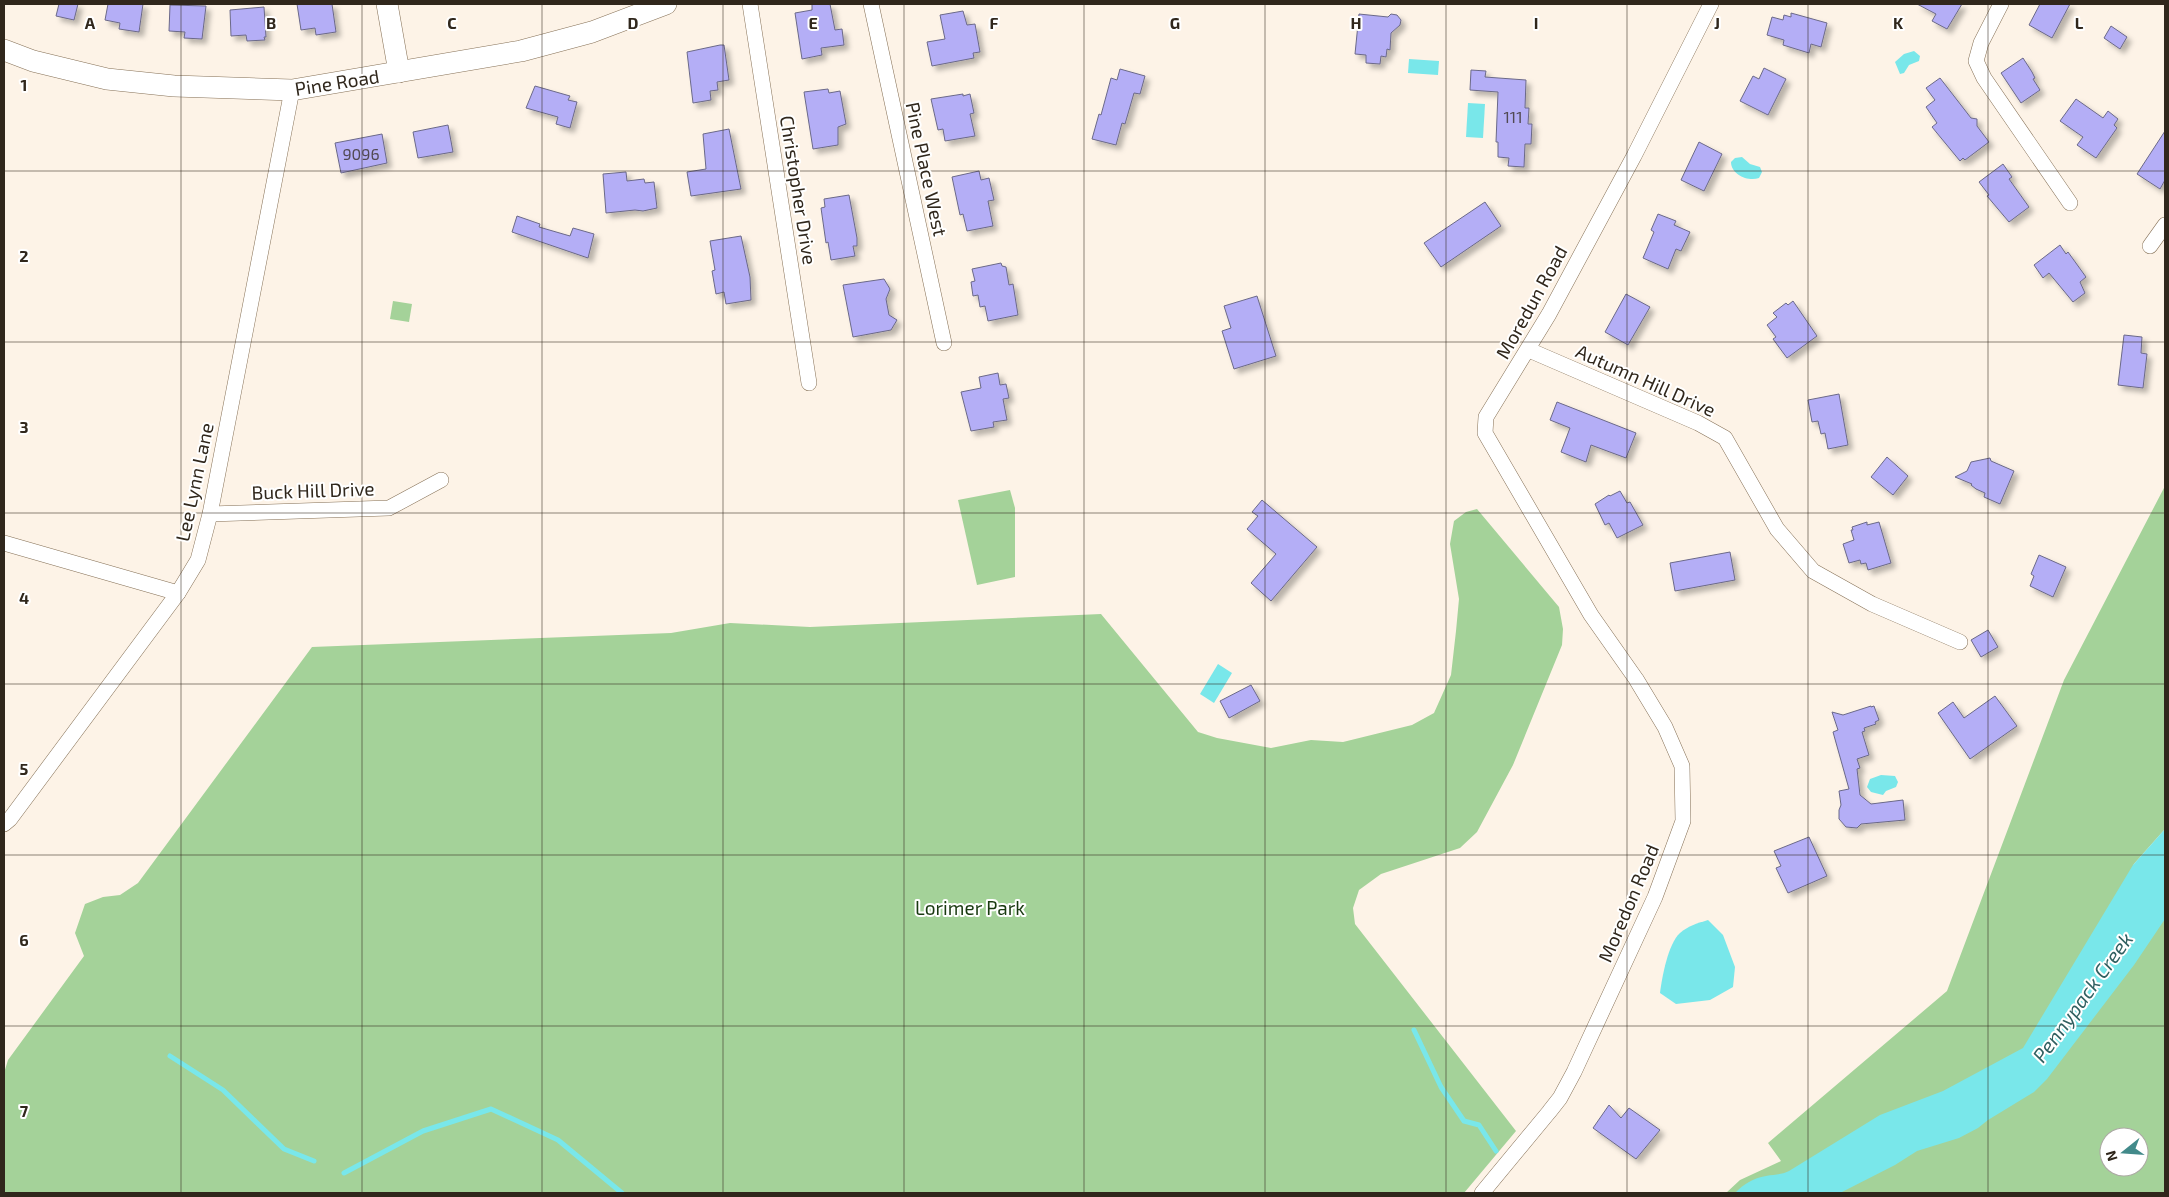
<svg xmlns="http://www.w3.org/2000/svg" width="2169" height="1197" font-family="'Exo 2',sans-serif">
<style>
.green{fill:#a4d299;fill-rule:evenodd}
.water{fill:#79e7ea}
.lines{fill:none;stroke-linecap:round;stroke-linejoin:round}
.stream{stroke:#79e7ea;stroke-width:5}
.building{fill:#b4aef6;stroke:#6b6988;filter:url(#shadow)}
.street-casing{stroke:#867157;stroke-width:16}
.secondary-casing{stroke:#867157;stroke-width:22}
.street{stroke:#fff;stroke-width:15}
.secondary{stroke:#fff;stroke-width:21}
.grid{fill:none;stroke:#30271c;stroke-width:1;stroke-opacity:0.55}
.labels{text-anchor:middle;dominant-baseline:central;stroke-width:4;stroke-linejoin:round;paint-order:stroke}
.number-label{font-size:16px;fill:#514952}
.street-label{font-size:19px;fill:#30271c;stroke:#fff}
.park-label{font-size:19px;fill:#193a10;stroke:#fff}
.water-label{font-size:20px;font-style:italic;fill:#306061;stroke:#fff}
.grid-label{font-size:16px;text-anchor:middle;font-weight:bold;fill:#30271c;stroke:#fff;stroke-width:4;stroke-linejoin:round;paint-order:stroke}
</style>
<defs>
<filter id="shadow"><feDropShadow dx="4.5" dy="4.5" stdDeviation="2.5" flood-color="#0004"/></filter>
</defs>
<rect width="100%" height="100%" fill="#fdf3e7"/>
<g class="green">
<path d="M 393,301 L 412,304 L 409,322 L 390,319 Z"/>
<path d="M 2165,486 L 2165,829 L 2133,865 L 2165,845 L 2165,1193 L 1726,1193 L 1740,1180 L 1781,1161 L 1768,1143 L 1947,991 L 2064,680 ZM 2109,1137 L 2139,1137 L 2139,1167 L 2109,1167 Z"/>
<path d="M 1010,490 L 1015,508 L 1015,577 L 977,585 L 958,500 Z"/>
<path d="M 1477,509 L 1559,607 L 1563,629 L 1562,645 L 1513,765 L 1477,832 L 1460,848 L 1381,874 L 1359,890 L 1353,908 L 1355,924 L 1516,1131 L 1464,1193 L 4,1193 L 4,1073 L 8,1060 L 84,956 L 75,933 L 85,904 L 103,897 L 120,895 L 138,883 L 312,647 L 671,633 L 730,623 L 810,627 L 1101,614 L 1198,732 L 1217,738 L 1271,748 L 1311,740 L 1343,742 L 1412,725 L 1434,713 L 1451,675 L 1456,631 L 1459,599 L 1450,544 L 1454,521 L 1466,512 Z"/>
</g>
<g class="water">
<path d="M 1914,51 L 1920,56 L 1919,61 L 1909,65 L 1904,73 L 1900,74 L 1895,62 L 1904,54 Z"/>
<path d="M 1409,59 L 1439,61 L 1438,75 L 1408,73 Z"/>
<path d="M 1468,103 L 1485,104 L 1483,138 L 1466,137 Z"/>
<path d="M 1742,157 L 1750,164 L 1760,167 L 1762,172 L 1759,178 C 1749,182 1731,175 1731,162 L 1735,158 Z"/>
<path d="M 1218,664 L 1232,673 L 1214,703 L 1200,694 Z"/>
<path d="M 1881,775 L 1895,776 L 1898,782 L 1896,787 L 1886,791 L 1883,795 L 1871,792 L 1867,787 L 1870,779 Z"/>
<path d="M 2165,829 L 2165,919 L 2134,965 L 2047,1079 L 2034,1092 L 1988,1120 L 1978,1128 L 1959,1138 L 1917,1151 L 1895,1165 L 1840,1193 L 1735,1193 C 1744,1184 1753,1178 1766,1176 C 1775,1174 1781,1175 1789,1171 L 1880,1115 L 1943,1091 L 2023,1048 L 2133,865 Z"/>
<path d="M 1708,920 L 1723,935 L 1735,967 L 1733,987 L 1710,1000 L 1676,1004 L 1660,993 C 1662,977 1668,944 1680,933 C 1688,926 1698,923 1708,920 Z"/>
</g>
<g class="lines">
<g class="stream">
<path d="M 1414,1030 L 1441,1087 L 1464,1121 L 1479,1125 L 1496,1151"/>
<path d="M 170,1056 L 223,1090 L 284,1149 L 314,1161"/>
<path d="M 344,1173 L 423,1131 L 491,1109 L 558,1140 L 622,1193"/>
</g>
</g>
<g class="building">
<path d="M 59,4 L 78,4 L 74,20 L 56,16 Z"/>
<path d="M 108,4 L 143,4 L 139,32 L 119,29 L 120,23 L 105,20 Z"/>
<path d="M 297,4 L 332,4 L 336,32 L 316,35 L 315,28 L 301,30 Z"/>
<path d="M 812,4 L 830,4 L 835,30 L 842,29 L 844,45 L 821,48 L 822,55 L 802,59 L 795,13 L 812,10 Z"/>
<path d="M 1917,4 L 1962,4 L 1947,29 L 1932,21 L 1936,14 Z"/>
<path d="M 2040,4 L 2070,4 L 2052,38 L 2029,25 Z"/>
<path d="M 170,5 L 206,6 L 202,39 L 184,38 L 185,32 L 169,31 Z"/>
<path d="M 264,7 L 266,37 L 264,37 L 265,40 L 247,41 L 246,35 L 231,36 L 230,10 Z"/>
<path d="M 963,11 L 967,25 L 975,24 L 980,52 L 973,53 L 974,58 L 932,66 L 927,42 L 945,39 L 940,15 Z"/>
<path d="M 1791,13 L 1827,23 L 1821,47 L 1811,44 L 1809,53 L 1783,45 L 1784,40 L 1767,35 L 1772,17 L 1783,20 L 1784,15 L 1791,17 Z"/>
<path d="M 1359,14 L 1388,17 L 1391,14 L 1397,15 L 1401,20 L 1400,25 L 1391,33 L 1390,50 L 1387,49 L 1386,57 L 1381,56 L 1380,64 L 1366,63 L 1366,55 L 1355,54 Z"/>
<path d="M 2111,26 L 2127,37 L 2120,49 L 2104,38 Z"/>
<path d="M 720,45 L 724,45 L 729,80 L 717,82 L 718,90 L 710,91 L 711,100 L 693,103 L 687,52 Z"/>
<path d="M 2023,58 L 2032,72 L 2035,78 L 2033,79 L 2040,90 L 2021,103 L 2001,73 Z"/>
<path d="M 1764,68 L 1786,79 L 1768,115 L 1740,101 L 1753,76 L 1759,79 Z"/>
<path d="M 1120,69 L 1145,76 L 1140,94 L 1134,93 L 1125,124 L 1122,123 L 1116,145 L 1092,139 L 1099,114 L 1101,115 L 1111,78 L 1117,80 Z"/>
<path d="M 1471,70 L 1486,71 L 1485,77 L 1526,80 L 1525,108 L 1529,108 L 1528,124 L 1532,124 L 1531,144 L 1525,144 L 1524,167 L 1508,166 L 1509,158 L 1498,157 L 1498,142 L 1496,142 L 1498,92 L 1470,90 Z"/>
<path d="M 1940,78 L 1971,118 L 1977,119 L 1977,126 L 1989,142 L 1965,160 L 1963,158 L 1960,161 L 1932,127 L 1937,123 L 1926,107 L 1935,100 L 1926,88 Z"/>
<path d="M 535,86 L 570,96 L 568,100 L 577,102 L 570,128 L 556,124 L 558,117 L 526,108 Z"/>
<path d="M 828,89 L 829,93 L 840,91 L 846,124 L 838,127 L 838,145 L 813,149 L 804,92 Z"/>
<path d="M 963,94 L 963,96 L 970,94 L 974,113 L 970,114 L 975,136 L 945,141 L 943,129 L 938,130 L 931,99 Z"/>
<path d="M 2076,99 L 2103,118 L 2108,111 L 2118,119 L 2114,125 L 2117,128 L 2096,158 L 2077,145 L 2083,137 L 2060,121 Z"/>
<path d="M 448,125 L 453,152 L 418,158 L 413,132 Z"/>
<path d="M 729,129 L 741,189 L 691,196 L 687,172 L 706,169 L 703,134 Z"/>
<path d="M 2165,131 L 2165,180 L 2160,189 L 2137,174 Z"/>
<path d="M 382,134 L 387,163 L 341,173 L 335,143 Z"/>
<path d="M 1699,142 L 1722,154 L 1704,191 L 1681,180 Z"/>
<path d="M 2003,164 L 2012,177 L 2009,179 L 2029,207 L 2009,222 L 1987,196 L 1989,195 L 1979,182 Z"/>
<path d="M 979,171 L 981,180 L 989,178 L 994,200 L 988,201 L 993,226 L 967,231 L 963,214 L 960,215 L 952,177 Z"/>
<path d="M 626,172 L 627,181 L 644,179 L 645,183 L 654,182 L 657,208 L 643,211 L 635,210 L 606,213 L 603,174 Z"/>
<path d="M 849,195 L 857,238 L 857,246 L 853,246 L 855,256 L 831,260 L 828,242 L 826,243 L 821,208 L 825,207 L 824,199 Z"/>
<path d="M 1485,202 L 1501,226 L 1441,267 L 1424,243 Z"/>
<path d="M 1658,214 L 1676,221 L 1674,225 L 1690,232 L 1681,251 L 1676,249 L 1668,269 L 1643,258 L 1654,232 L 1651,230 Z"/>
<path d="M 517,216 L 540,224 L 539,227 L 570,236 L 573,228 L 594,234 L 588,258 L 512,232 Z"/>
<path d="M 741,236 L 750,277 L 751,300 L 726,304 L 724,292 L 716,294 L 712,271 L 715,270 L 710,241 Z"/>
<path d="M 2060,245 L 2066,254 L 2068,252 L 2086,277 L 2080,282 L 2085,293 L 2073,302 L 2049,273 L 2043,278 L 2034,265 Z"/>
<path d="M 1001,263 L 1002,266 L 1006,267 L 1009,285 L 1013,284 L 1018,315 L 988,321 L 985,306 L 980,307 L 978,295 L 973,296 L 971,282 L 975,281 L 972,269 Z"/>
<path d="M 884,279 L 890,289 L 886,299 L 889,315 L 897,320 L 891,330 L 853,337 L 843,285 Z"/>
<path d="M 1626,294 L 1650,307 L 1628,345 L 1605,332 Z"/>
<path d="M 1257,296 L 1276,356 L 1234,369 L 1222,331 L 1231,328 L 1224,306 Z"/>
<path d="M 1793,301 L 1817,336 L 1787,358 L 1773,339 L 1776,337 L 1767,325 L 1777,317 L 1773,313 L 1786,303 L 1788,305 Z"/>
<path d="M 2124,335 L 2142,337 L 2141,353 L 2147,354 L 2143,388 L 2118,385 Z"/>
<path d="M 998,373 L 1000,385 L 1006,384 L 1009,398 L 1003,399 L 1007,420 L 993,422 L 994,427 L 971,431 L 961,392 L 981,388 L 979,377 Z"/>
<path d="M 1839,394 L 1848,445 L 1828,449 L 1825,433 L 1821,434 L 1818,421 L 1812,422 L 1808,400 Z"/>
<path d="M 1557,402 L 1636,433 L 1626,458 L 1591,445 L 1586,462 L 1561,452 L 1570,428 L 1550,420 Z"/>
<path d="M 1887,457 L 1908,476 L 1893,495 L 1871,477 Z"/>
<path d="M 1990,458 L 1991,461 L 2014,471 L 2000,504 L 1984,497 L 1985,493 L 1976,489 L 1971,485 L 1972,484 L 1955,477 L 1967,471 L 1971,462 Z"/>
<path d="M 1620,491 L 1627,503 L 1630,502 L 1643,525 L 1617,538 L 1609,523 L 1605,525 L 1595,504 L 1609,495 L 1610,496 Z"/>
<path d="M 1262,500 L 1317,547 L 1271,601 L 1251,583 L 1276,554 L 1247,529 L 1258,516 L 1252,512 Z"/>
<path d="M 1867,522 L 1867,525 L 1879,522 L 1891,563 L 1868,570 L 1866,563 L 1861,564 L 1860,560 L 1849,563 L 1843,544 L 1854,540 L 1851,530 L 1853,530 L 1852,527 Z"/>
<path d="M 1730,552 L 1735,580 L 1675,591 L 1670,563 Z"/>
<path d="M 2039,555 L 2066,567 L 2053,597 L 2030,586 L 2034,576 L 2031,574 Z"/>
<path d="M 1988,630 L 1998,647 L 1981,657 L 1971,640 Z"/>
<path d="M 1251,685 L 1260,701 L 1229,718 L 1220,701 Z"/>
<path d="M 1995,696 L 2017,726 L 1970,759 L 1938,713 L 1953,702 L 1964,718 Z"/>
<path d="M 1871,706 L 1871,707 L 1874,706 L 1879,720 L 1875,722 L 1876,724 L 1864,728 L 1865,731 L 1862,732 L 1869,755 L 1857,759 L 1860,768 L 1857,769 L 1860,795 L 1871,804 L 1903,800 L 1905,820 L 1861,824 L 1857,828 L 1846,827 L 1839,819 L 1839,810 L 1841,805 L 1839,791 L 1849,789 L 1833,732 L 1838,730 L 1832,712 L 1843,715 Z"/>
<path d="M 1809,837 L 1827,876 L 1788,893 L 1776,868 L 1781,866 L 1774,851 Z"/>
<path d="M 1609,1105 L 1621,1118 L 1629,1108 L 1660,1130 L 1636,1159 L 1593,1128 Z"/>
</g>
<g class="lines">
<g class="street-casing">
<g id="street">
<path d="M 750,4 L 809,383"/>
<path d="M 871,4 L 944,343"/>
<path d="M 2001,4 L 1981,43 L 1976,61 L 1984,78 L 2070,203"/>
<path d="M 2150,246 L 2165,225"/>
<path d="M 1529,350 L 1698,423 L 1725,438 L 1777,529 L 1813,571 L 1872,604 L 1960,642"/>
<path d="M 210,514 L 389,508 L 441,480"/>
<path d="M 4,543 L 178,593"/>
<path d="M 4,824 L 10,819 L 178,593 L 198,560 L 210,514 L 292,90"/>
<path d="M 1482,1193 L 1549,1112 L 1560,1098 L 1574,1072 L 1655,897 L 1683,821 L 1682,766 L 1665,727 L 1636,679 L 1591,615 L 1485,433 L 1486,417 L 1549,314 L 1634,156 L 1711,4"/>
</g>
</g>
<g class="secondary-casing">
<g id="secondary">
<path d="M 387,4 L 399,72"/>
<path d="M 4,50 L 33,61 L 107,79 L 174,86 L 292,90 L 521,51 L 592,32 L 666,4"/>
</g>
</g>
<use href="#street" class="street"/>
<use href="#secondary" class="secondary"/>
</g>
<path class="grid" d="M 181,4 L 181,1193M 362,4 L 362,1193M 542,4 L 542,1193M 723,4 L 723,1193M 904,4 L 904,1193M 1084,4 L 1084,1193M 1265,4 L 1265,1193M 1446,4 L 1446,1193M 1627,4 L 1627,1193M 1808,4 L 1808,1193M 1988,4 L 1988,1193M 4,171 L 2165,171M 4,342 L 2165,342M 4,513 L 2165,513M 4,684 L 2165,684M 4,855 L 2165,855M 4,1026 L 2165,1026"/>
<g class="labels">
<g class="number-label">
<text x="1513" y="116">111</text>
<text x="361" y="153">9096</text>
</g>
<g class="street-label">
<text transform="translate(337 82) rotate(-9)">Pine Road</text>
<text transform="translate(927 169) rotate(78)">Pine Place West</text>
<text transform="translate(799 190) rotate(81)">Christopher Drive</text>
<text transform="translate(1531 302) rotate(-61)">Moredun Road</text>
<text transform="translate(1646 380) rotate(24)">Autumn Hill Drive</text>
<text transform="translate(194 482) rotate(-78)">Lee Lynn Lane</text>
<text transform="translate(313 490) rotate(-2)">Buck Hill Drive</text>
<text transform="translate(1628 903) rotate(-67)">Moredon Road</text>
</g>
<g class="park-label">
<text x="970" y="907">Lorimer Park</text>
</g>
<g class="water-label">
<text transform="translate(2082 997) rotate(-54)">Pennypack Creek</text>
</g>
</g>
<g class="grid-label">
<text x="90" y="29">A</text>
<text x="271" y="29">B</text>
<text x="452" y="29">C</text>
<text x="633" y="29">D</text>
<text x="813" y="29">E</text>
<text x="994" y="29">F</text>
<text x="1175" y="29">G</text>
<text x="1356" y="29">H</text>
<text x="1536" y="29">I</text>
<text x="1717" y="29">J</text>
<text x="1898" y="29">K</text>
<text x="2079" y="29">L</text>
<text x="24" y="91">1</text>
<text x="24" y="262">2</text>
<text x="24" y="433">3</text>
<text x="24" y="604">4</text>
<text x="24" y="775">5</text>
<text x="24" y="946">6</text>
<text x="24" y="1117">7</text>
</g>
<rect width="2169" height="1197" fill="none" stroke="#30271c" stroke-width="10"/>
<g transform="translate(2124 1152) rotate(253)"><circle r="24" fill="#ffffff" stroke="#aca9a4"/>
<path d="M0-4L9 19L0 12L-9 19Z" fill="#428a8a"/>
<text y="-8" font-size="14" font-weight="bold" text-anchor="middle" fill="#30271c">N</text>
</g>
</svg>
